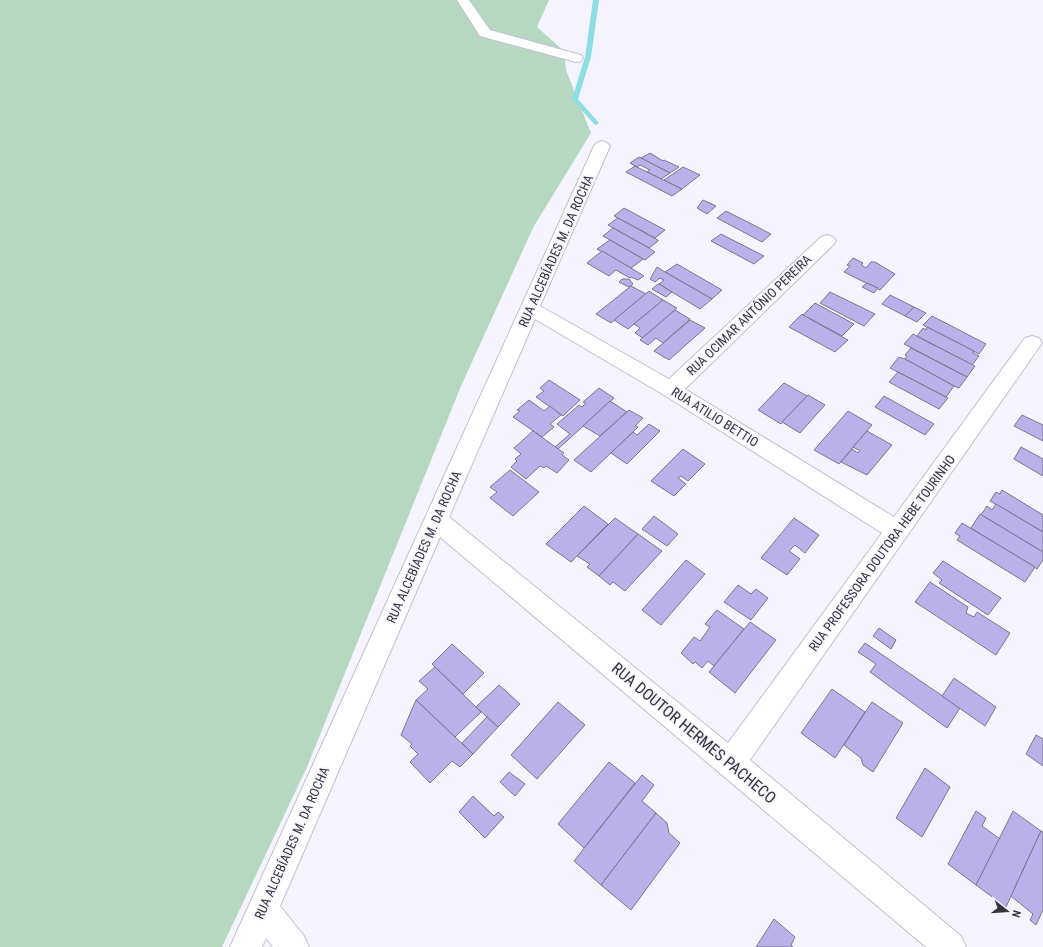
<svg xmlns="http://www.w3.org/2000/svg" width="1043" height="947" font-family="'Roboto Condensed',sans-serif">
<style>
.green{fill:#b6d8c0}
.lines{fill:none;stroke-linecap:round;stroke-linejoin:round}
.stream{fill:#8cdee3;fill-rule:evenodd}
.building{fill:#bab1ea;stroke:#7a778c}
.minor-casing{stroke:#c1bed5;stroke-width:2}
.minor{fill:#fff;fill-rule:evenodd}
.labels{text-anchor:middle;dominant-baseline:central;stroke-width:3;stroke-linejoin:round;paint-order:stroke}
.street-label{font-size:13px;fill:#36353e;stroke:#f5f4fe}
.near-street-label{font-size:16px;fill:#36353e;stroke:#f5f4fe}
</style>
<rect width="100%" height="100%" fill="#f5f4fe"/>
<path class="green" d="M 0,0 L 549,0 L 537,27 L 564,51 L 566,70 L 591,133 L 534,226 L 461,386 L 307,767 L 222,947 L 0,947 Z"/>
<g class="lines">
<path class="stream" d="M 593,0 L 599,0 L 591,57 L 578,99 L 599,123 L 596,125 L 594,124 L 572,99 L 585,57 Z"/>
</g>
<g class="building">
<path d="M 650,153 L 663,161 L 664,160 L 679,167 L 670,173 L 641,158 Z"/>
<path d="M 639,157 L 641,158 L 670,173 L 661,179 L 647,172 L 650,170 L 640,165 L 637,167 L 630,163 Z"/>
<path d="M 635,166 L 647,172 L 682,189 L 672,196 L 626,172 Z"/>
<path d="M 683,167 L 700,175 L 682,189 L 664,180 Z"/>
<path d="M 703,200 L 716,206 L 707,214 L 697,208 Z"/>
<path d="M 624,208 L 665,230 L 655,238 L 614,216 Z"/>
<path d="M 726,211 L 771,234 L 762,242 L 717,218 Z"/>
<path d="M 618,218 L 658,240 L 658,241 L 649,248 L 608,225 Z"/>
<path d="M 613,228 L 649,248 L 655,252 L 645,260 L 603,236 Z"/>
<path d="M 721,234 L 764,256 L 754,264 L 711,241 Z"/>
<path d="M 610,240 L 643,259 L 631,268 L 597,249 Z"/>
<path d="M 602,251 L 631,268 L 644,276 L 638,280 L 631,277 L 630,278 L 616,270 L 609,276 L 587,263 Z"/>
<path d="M 853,258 L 863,263 L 861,265 L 866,268 L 871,262 L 875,262 L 895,274 L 880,290 L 844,272 L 850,266 L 847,265 Z"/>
<path d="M 677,264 L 722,290 L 712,299 L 665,272 Z"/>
<path d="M 657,267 L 665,272 L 712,299 L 700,309 L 659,284 L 664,280 L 660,278 L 655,282 L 650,279 Z"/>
<path d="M 622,279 L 629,279 L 633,284 L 629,287 L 619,282 Z"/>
<path d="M 867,283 L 878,288 L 874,293 L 862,287 Z"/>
<path d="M 658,284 L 659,284 L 672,292 L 666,297 L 652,289 Z"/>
<path d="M 631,286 L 646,294 L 611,323 L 596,314 Z"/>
<path d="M 649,291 L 663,300 L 628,329 L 614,320 Z"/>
<path d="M 830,292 L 875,314 L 864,326 L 820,303 Z"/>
<path d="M 890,295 L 914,307 L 905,316 L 882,304 Z"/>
<path d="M 663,300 L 677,308 L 643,338 L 635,333 L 640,328 L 634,324 Z"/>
<path d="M 815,303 L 854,324 L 842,336 L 803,315 Z"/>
<path d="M 914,307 L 926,313 L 917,322 L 905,316 Z"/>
<path d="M 675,310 L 690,319 L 663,343 L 656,338 L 648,345 L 640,340 Z"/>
<path d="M 802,314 L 803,315 L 848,340 L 835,352 L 789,327 Z"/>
<path d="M 932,316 L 986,344 L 979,354 L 923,325 Z"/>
<path d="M 690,320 L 705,328 L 669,360 L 654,351 Z"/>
<path d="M 927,327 L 974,351 L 973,353 L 979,356 L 972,365 L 917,336 L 923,328 L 926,330 Z"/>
<path d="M 913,334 L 922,339 L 975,366 L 967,377 L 904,344 Z"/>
<path d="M 911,348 L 967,377 L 959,388 L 954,386 L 905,359 L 907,356 L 905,355 Z"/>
<path d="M 899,357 L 905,359 L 954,386 L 946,397 L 890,368 Z"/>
<path d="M 898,372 L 946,397 L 948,398 L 939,409 L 889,382 Z"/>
<path d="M 549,380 L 580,400 L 563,416 L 536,397 L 544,391 L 540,388 Z"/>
<path d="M 784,383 L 807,396 L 781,424 L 758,410 Z"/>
<path d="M 599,388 L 614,398 L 558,449 L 555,447 L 570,434 L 557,424 L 579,405 L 582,407 L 586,403 L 583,402 Z"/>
<path d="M 808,395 L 825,405 L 800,433 L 782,422 Z"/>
<path d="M 884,396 L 934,424 L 925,435 L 875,407 Z"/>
<path d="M 529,400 L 544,411 L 550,406 L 561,415 L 550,424 L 554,427 L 542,437 L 513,417 L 520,411 L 517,410 Z"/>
<path d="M 610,401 L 627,412 L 600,436 L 583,426 Z"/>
<path d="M 629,410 L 643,418 L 635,426 L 638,427 L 591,472 L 574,460 Z"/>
<path d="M 848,411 L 872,425 L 839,464 L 814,450 Z"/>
<path d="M 1022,415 L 1043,425 L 1043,441 L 1014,426 Z"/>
<path d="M 649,424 L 660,431 L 627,464 L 611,453 L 633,432 L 637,435 Z"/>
<path d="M 533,431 L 564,453 L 562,455 L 569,460 L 557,473 L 546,466 L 544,468 L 540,466 L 526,479 L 511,467 L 517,461 L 515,459 L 521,454 L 514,448 Z"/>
<path d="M 867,431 L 892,445 L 867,475 L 841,462 L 852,449 L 858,453 L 860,451 L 853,447 Z"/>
<path d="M 1021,447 L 1043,459 L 1043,476 L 1014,459 Z"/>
<path d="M 683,449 L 705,464 L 688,481 L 681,476 L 678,478 L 686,484 L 674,496 L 651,481 Z"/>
<path d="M 510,470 L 539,492 L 513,516 L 490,498 L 497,492 L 490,487 Z"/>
<path d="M 1002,490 L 1043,515 L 1043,532 L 990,501 L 996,492 L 1000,494 Z"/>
<path d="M 996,504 L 1043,532 L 1043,552 L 981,515 L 987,506 L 992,510 Z"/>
<path d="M 584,506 L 608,524 L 571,562 L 546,544 Z"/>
<path d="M 980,514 L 1043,552 L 1043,560 L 1037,569 L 971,528 Z"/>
<path d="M 654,516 L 678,534 L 667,546 L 642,529 Z"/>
<path d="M 615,518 L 638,534 L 599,576 L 587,567 L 590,564 L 577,556 Z"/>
<path d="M 794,518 L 819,535 L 805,553 L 795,545 L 789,551 L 800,559 L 787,575 L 761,558 Z"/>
<path d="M 962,523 L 1035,567 L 1025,582 L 957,540 L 960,536 L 955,533 Z"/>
<path d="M 638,534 L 662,551 L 625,591 L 613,582 L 610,585 L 599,576 Z"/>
<path d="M 686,560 L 705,574 L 661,625 L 642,610 Z"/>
<path d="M 943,561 L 1001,598 L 988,615 L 939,583 L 942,580 L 933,573 Z"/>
<path d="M 930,582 L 968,607 L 966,613 L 974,617 L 977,612 L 1010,633 L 996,655 L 915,602 Z"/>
<path d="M 738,585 L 751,594 L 756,589 L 768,598 L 751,620 L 724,602 Z"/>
<path d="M 717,610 L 744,629 L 714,666 L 708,661 L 702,668 L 695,662 L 693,664 L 681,653 L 694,637 L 700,641 L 710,627 L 705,624 Z"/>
<path d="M 750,622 L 776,640 L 735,693 L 709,672 Z"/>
<path d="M 879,628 L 896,640 L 891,649 L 873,636 Z"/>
<path d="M 865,643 L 960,708 L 947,728 L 870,672 L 876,664 L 858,652 Z"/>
<path d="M 452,644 L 484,673 L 463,694 L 432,664 Z"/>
<path d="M 435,667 L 481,712 L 455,737 L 416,700 L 428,689 L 419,681 Z"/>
<path d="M 954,678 L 996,707 L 985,726 L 942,696 Z"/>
<path d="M 499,685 L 520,704 L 498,727 L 476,707 Z"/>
<path d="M 832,689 L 865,712 L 835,758 L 801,733 Z"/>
<path d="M 416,700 L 473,754 L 460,767 L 452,761 L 430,783 L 410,762 L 418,754 L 410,746 L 412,744 L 401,735 Z"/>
<path d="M 558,702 L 585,725 L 537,779 L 511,755 Z"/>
<path d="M 872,702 L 903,723 L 873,772 L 863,765 L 861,758 L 844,745 Z"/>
<path d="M 487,717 L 498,727 L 473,754 L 462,743 Z"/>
<path d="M 1036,735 L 1043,739 L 1043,766 L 1026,754 Z"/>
<path d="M 609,762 L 635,783 L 584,848 L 558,824 Z"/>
<path d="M 925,768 L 950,787 L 922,837 L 896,818 Z"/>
<path d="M 509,772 L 525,784 L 515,796 L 500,782 Z"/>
<path d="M 642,775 L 654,785 L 642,801 L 656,813 L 601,885 L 574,861 Z"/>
<path d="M 473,796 L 494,816 L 498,812 L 504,817 L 485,838 L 459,812 Z"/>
<path d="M 976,811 L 986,818 L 982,826 L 1000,839 L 976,885 L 948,864 Z"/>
<path d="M 1013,811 L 1041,831 L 1006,907 L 976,885 Z"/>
<path d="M 656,813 L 667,823 L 669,833 L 680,843 L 631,910 L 601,885 Z"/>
<path d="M 1041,831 L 1043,832 L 1043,910 L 1036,925 L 1030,920 L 1033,914 L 1011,896 Z"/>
<path d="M 774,919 L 795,937 L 791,945 L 793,947 L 756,947 Z"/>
</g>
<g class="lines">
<g class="minor-casing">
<g id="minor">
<path d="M 457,0 L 469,0 L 490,30 L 581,55 L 583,58 L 581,61 L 576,62 L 480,36 Z"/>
<path d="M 602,141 L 607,143 L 610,146 L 540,306 L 669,379 L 821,237 L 827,235 L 833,237 L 836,241 L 833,245 L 685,389 L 894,517 L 1025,338 L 1032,336 L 1039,338 L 1042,343 L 750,760 L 961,936 L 966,947 L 926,947 L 440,537 L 280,906 L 304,936 L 309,947 L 273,947 L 266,938 L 262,947 L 230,947 L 594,146 L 597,143 ZM 535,319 L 664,395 L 882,533 L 728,743 L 449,517 Z"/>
</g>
</g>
<use href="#minor" class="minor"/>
</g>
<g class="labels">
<g class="street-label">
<text transform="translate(556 251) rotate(-66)">RUA ALCEBÍADES M. DA ROCHA</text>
<text transform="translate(749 315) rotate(-44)">RUA OCIMAR ANTÔNIO PEREIRA</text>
<text transform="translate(715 417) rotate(32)">RUA ATILIO BETTIO</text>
<text transform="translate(424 547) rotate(-66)">RUA ALCEBÍADES M. DA ROCHA</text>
<text transform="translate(882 553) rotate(-54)">RUA PROFESSORA DOUTORA HEBE TOURINHO</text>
<text transform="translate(292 843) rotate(-66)">RUA ALCEBÍADES M. DA ROCHA</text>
</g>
<g class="near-street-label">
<text transform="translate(694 733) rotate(40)">RUA DOUTOR HERMES PACHECO</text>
</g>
</g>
<g transform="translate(1007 911) rotate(107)" stroke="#f5f4fe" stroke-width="3" paint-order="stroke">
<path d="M0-3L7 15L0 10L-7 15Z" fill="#36353e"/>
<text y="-6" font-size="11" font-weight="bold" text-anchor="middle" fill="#36353e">N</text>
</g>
</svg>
